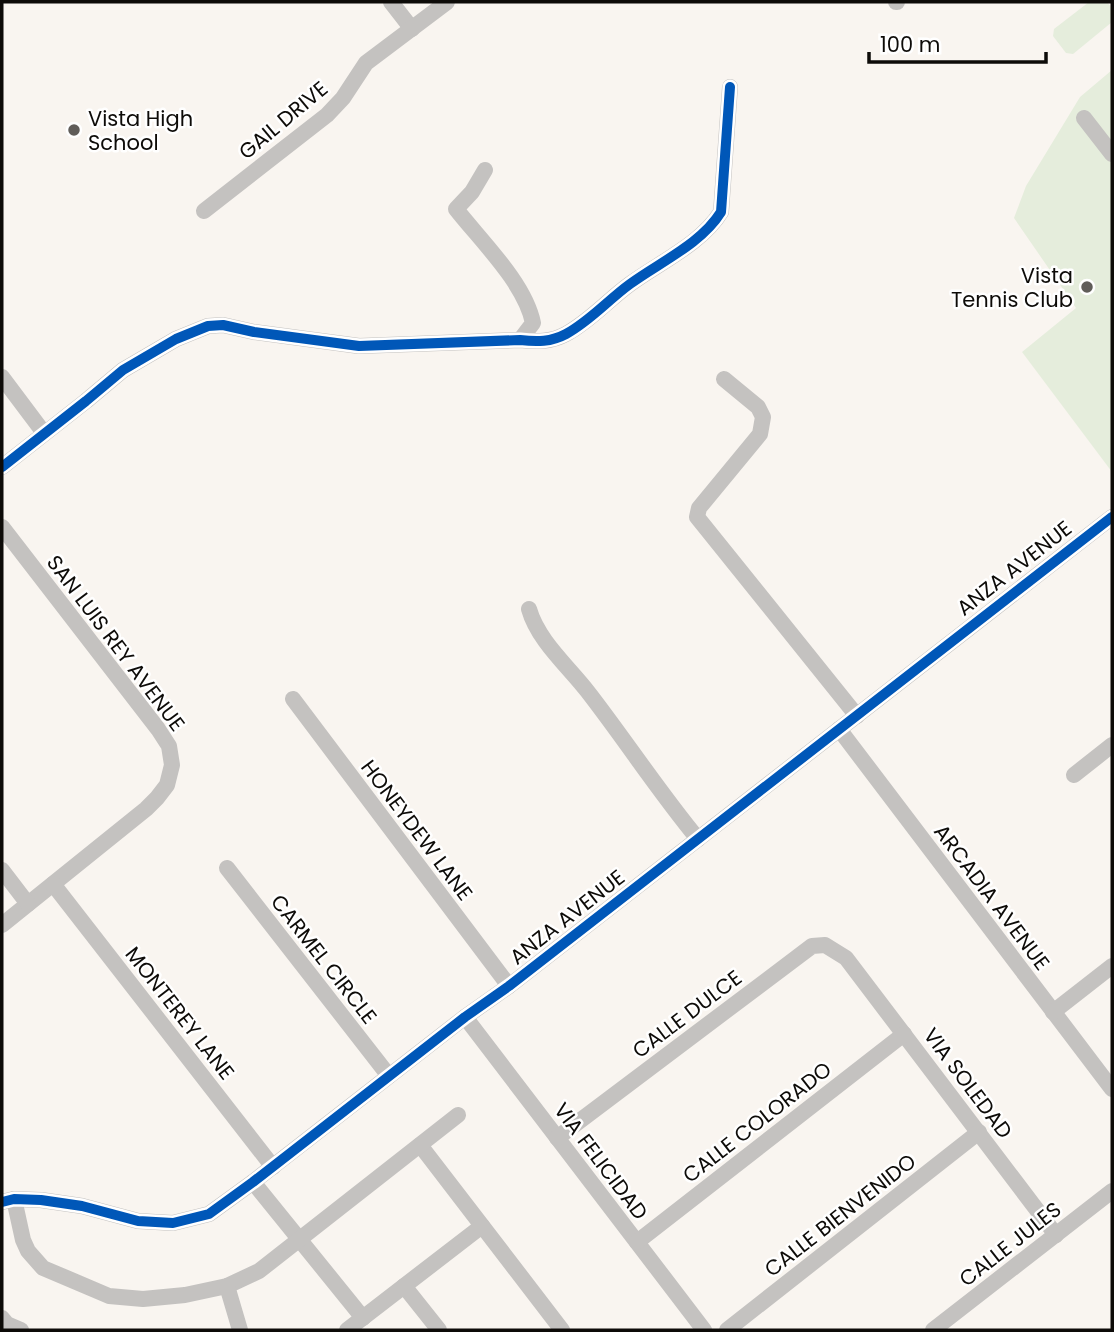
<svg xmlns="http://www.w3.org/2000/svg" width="1114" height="1332" font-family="Poppins,sans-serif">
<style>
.green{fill:#e5eddc}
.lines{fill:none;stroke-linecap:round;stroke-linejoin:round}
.minor{stroke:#c4c2c0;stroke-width:16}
.cycleway-casing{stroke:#fff;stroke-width:15}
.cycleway{stroke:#0057b8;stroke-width:10}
.poi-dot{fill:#605d59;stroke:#fff;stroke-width:2.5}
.labels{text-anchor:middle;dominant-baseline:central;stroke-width:5;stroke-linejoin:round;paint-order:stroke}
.poi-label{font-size:21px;fill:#0d0b08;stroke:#fff;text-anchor:start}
.street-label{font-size:21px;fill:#0d0b08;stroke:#fff}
</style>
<rect width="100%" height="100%" fill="#f9f5f0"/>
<g class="green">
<path d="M 1089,2 L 1107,2 L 1112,8 L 1112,22 L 1073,54 L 1066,53 L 1053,36 L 1054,29 Z"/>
<path d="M 1112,70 L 1112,472 L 1022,352 L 1076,308 L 1014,218 L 1026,186 L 1080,97 Z"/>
</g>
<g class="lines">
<g class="minor">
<path d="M 391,2 L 412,29"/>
<path d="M 896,2 L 897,2"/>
<path d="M 1084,118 L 1112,154"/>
<path d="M 485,170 L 472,192 L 456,209 C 481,241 525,283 533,323 L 520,340"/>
<path d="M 204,211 L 327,115 L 343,98 L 366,63 L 447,2"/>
<path d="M 2,377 L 44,433"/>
<path d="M 724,379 L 758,407 L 763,417 L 760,434 L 699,508 L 697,517 L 857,716"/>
<path d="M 2,467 L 86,401 L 123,370 L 176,339 L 208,326 L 223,325 L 254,332 L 359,346 L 520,340 C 537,342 551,342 566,334 C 590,321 608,300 630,284 C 660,262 701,244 721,212 L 730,87"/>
<path d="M 2,527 L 158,729 L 169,746 L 172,765 L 167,785 L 157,798 L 146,809 L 2,925"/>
<path d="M 529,609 C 538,641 569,667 588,692 C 626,741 659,792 698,839"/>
<path d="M 293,699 L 509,986"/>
<path d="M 839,729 L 1112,1089"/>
<path d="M 1074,775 L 1112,745"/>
<path d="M 227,868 L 389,1076"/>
<path d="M 2,870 L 28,904"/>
<path d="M 53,884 L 273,1167"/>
<path d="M 1053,1012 L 1112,966"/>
<path d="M 465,1017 L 704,1330"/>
<path d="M 557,1138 L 812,946 L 825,945 L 846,958 L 1056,1235"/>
<path d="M 420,1145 L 562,1330"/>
<path d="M 253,1182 L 363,1318"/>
<path d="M 14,1199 L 23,1240 L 28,1251 L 43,1268 L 109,1296 L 143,1299 L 185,1295 L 227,1286 L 259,1271 L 458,1115"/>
<path d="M 2,1202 L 14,1199 L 41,1200 L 82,1206 L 138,1221 L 173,1223 L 209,1214 L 253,1182 L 465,1017 L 509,986 L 1112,517"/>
<path d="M 637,1242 L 904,1034"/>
<path d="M 227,1286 L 240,1330"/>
<path d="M 404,1286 L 439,1330"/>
<path d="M 2,1318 L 7,1324 L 21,1330"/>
<path d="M 347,1330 L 482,1226"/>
<path d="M 727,1330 L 979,1132"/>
<path d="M 933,1330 L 1112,1191"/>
</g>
<g class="cycleway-casing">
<g id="cycleway">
<path d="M 2,467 L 86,401 L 123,370 L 176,339 L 208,326 L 223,325 L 254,332 L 359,346 L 520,340 C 537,342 551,342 566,334 C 590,321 608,300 630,284 C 660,262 701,244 721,212 L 730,87"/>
<path d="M 2,1202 L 14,1199 L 41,1200 L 82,1206 L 138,1221 L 173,1223 L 209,1214 L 253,1182 L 465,1017 L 509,986 L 1112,517"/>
</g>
</g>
<use href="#cycleway" class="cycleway"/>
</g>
<g class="poi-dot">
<circle cx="74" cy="130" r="7"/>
<circle cx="1087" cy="287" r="7"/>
</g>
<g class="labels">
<g class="poi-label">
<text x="88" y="118">Vista High<tspan x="88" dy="24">School</tspan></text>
<text x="1073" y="275" text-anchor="end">Vista<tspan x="1073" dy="24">Tennis Club</tspan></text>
</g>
<g class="street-label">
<text transform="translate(283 120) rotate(-40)">GAIL DRIVE</text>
<text transform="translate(1014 568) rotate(-38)">ANZA AVENUE</text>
<text transform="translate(116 643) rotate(53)">SAN LUIS REY AVENUE</text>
<text transform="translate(417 830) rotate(53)">HONEYDEW LANE</text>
<text transform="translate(992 897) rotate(53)">ARCADIA AVENUE</text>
<text transform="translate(567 917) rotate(-38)">ANZA AVENUE</text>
<text transform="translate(324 959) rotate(52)">CARMEL CIRCLE</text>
<text transform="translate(180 1013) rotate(52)">MONTEREY LANE</text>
<text transform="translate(687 1014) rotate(-37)">CALLE DULCE</text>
<text transform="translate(968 1083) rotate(53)">VIA SOLEDAD</text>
<text transform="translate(757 1122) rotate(-38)">CALLE COLORADO</text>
<text transform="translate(601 1161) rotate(53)">VIA FELICIDAD</text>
<text transform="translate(840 1215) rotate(-38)">CALLE BIENVENIDO</text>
<text transform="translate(1010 1244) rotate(-38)">CALLE JULES</text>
</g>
</g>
<rect width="1114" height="1332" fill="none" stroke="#0d0b08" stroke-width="7"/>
<path d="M869 52v10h177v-10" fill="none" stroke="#0d0b08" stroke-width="3.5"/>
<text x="880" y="52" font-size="21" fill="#0d0b08" stroke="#ffffff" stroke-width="5" paint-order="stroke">100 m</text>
</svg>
